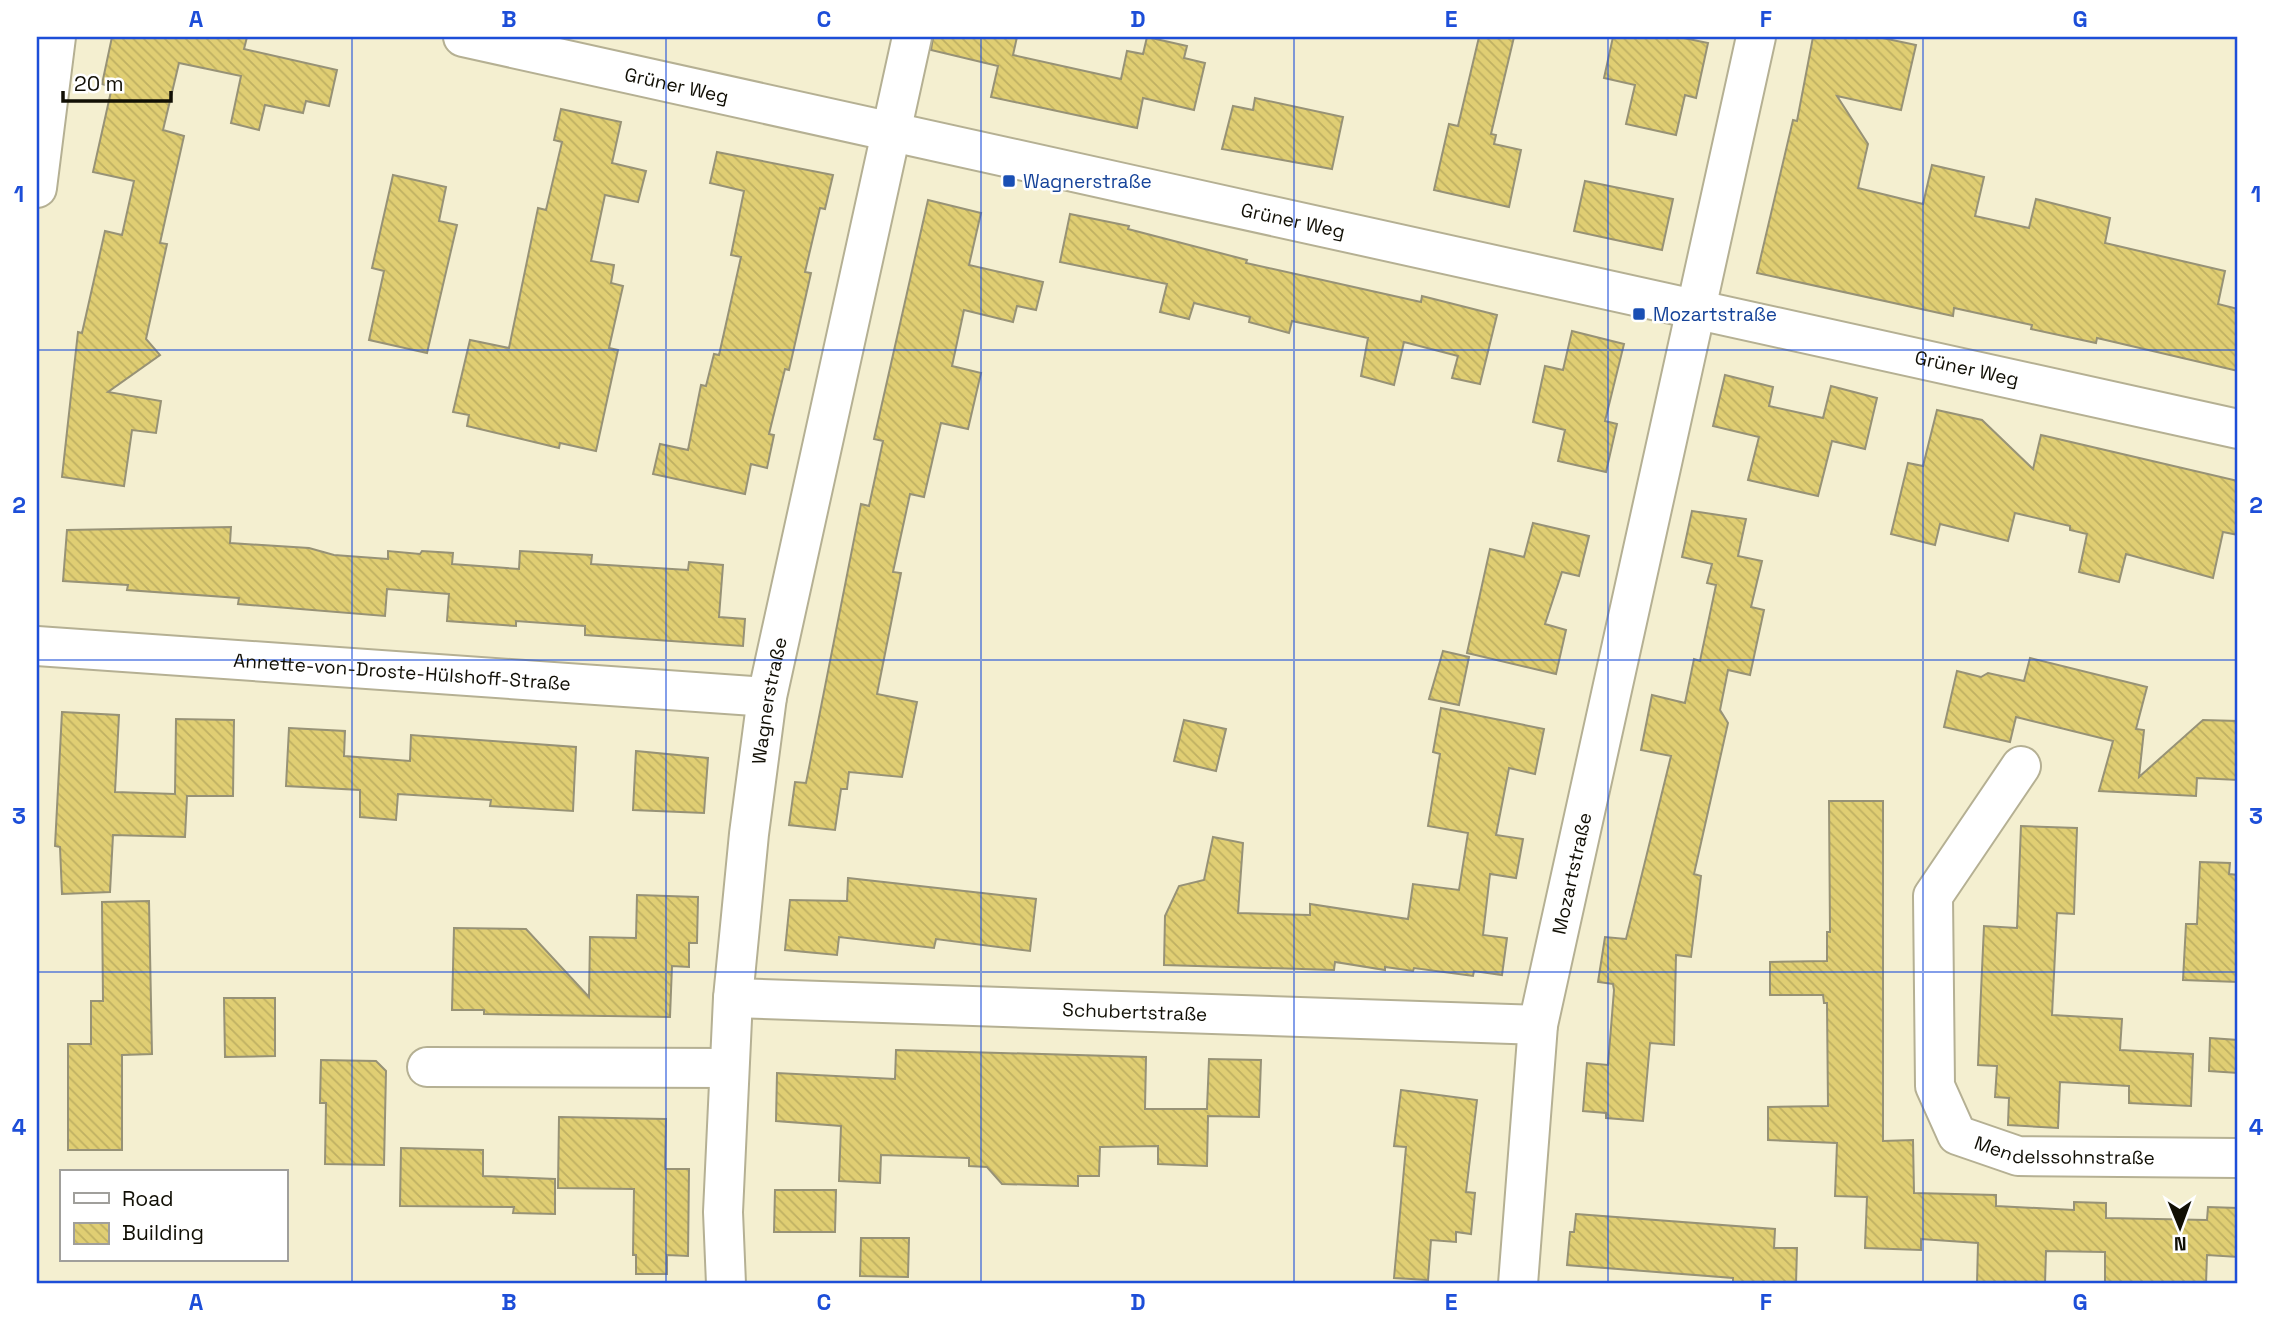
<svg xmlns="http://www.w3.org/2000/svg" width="2275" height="1321" font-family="'Space Grotesk',sans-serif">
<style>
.building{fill:url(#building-back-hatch);stroke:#979276;stroke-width:2}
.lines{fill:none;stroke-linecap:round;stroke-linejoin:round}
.minor-casing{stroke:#b5b093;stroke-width:42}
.minor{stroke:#fff;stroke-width:38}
.grid{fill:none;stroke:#1d4ed8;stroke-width:2;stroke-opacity:0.55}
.transit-dot{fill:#1a4fb4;stroke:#fff;stroke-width:2.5}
.labels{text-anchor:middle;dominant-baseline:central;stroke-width:5;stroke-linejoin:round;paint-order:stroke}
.street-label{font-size:19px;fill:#110f05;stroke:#fff}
.transit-label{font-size:19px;fill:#164399;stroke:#fff;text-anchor:start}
.neatline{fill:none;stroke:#1d4ed8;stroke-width:2.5}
.grid-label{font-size:23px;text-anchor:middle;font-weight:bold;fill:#1d4ed8}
</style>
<defs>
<pattern id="building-back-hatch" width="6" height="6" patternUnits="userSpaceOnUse" patternTransform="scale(1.75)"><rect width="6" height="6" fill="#e0ce73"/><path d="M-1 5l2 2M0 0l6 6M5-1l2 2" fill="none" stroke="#bfb062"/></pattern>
</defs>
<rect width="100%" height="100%" fill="#f4efd0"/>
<g class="building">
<path d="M 112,37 L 247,37 L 244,49 L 337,70 L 329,106 L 306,101 L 303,113 L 265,105 L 259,130 L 231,123 L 241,76 L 179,63 L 163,130 L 184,136 L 160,243 L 167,244 L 146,339 L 160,355 L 108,392 L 161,401 L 156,433 L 132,430 L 124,486 L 62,477 L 78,332 L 82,333 L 105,231 L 122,235 L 134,181 L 93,172 L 112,87 L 102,84 Z"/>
<path d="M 933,37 L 1017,37 L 1013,55 L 1121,79 L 1127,51 L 1143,54 L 1147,37 L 1187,46 L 1184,58 L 1205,63 L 1194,110 L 1143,98 L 1137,128 L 991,97 L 998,66 L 931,50 Z"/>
<path d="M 1479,37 L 1514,37 L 1491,134 L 1496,135 L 1494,144 L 1521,150 L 1509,207 L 1434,190 L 1449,124 L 1458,126 Z"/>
<path d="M 1613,37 L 1679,37 L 1708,43 L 1696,98 L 1685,95 L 1676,135 L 1626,124 L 1635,85 L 1604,78 Z"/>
<path d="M 1813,37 L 1878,37 L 1916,45 L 1901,110 L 1837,96 L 1868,144 L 1858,188 L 1923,204 L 1932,165 L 1984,177 L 1975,216 L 2029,228 L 2036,199 L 2110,218 L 2105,243 L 2225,271 L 2218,304 L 2238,309 L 2238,371 L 2097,338 L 2096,343 L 2031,329 L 2032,325 L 1954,308 L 1953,316 L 1757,273 L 1793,120 L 1797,121 Z"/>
<path d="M 1255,98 L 1343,117 L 1332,169 L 1222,149 L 1233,106 L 1253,110 Z"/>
<path d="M 561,109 L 621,122 L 612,163 L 646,171 L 638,202 L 605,195 L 591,261 L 614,265 L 611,283 L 623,286 L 609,348 L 618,350 L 596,451 L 560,443 L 559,448 L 467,426 L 469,415 L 453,412 L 470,340 L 509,348 L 538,208 L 546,210 L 562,142 L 554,140 Z"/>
<path d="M 717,152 L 833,175 L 825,209 L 820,208 L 805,272 L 811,273 L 789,370 L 785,369 L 769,434 L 774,435 L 767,468 L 751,464 L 745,494 L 653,474 L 660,444 L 688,450 L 701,385 L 706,386 L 714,354 L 719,355 L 741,257 L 731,255 L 744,191 L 710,183 Z"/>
<path d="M 393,175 L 446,187 L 439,221 L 457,225 L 427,353 L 369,340 L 384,271 L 372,268 Z"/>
<path d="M 1585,181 L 1673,199 L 1662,250 L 1574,231 Z"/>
<path d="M 928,200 L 981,213 L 969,265 L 1043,282 L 1036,310 L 1017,306 L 1013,322 L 964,310 L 952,366 L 981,373 L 968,429 L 941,423 L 924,497 L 910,494 L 893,572 L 901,573 L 877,694 L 917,702 L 902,777 L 849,772 L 847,789 L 841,789 L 835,830 L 789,825 L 795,782 L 806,783 L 861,504 L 869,506 L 883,441 L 874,439 Z"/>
<path d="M 1070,214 L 1129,226 L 1128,229 L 1247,260 L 1246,263 L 1421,302 L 1422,296 L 1497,315 L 1480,384 L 1452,378 L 1458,356 L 1404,342 L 1394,385 L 1361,376 L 1368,338 L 1292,321 L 1289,333 L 1249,322 L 1250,317 L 1194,303 L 1189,319 L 1160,312 L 1167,284 L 1060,262 Z"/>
<path d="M 1572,331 L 1624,344 L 1605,421 L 1617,424 L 1606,472 L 1558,461 L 1565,430 L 1533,422 L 1545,366 L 1563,370 Z"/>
<path d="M 1725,375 L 1773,387 L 1769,406 L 1823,418 L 1831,386 L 1877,398 L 1865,449 L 1832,441 L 1818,496 L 1748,480 L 1759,437 L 1713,426 Z"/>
<path d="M 1937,410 L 1982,420 L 2033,469 L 2041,435 L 2238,481 L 2238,535 L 2223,532 L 2213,578 L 2126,554 L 2119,582 L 2079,572 L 2087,534 L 2070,530 L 2070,526 L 2015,513 L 2008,541 L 1940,524 L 1935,545 L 1891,534 L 1908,463 L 1923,466 Z"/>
<path d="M 1692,511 L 1746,519 L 1738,556 L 1762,561 L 1751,607 L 1764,610 L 1750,675 L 1728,670 L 1720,710 L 1728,723 L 1694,874 L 1701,876 L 1691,957 L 1676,955 L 1674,1045 L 1650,1043 L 1643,1121 L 1606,1118 L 1606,1113 L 1583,1111 L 1587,1063 L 1608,1065 L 1614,990 L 1613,984 L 1598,982 L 1605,937 L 1626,939 L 1671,756 L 1641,750 L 1652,695 L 1685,703 L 1694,659 L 1700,661 L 1716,585 L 1707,583 L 1712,564 L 1682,557 Z"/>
<path d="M 1533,523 L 1589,536 L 1579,576 L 1562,572 L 1545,624 L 1566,630 L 1556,674 L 1467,653 L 1490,549 L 1524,557 Z"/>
<path d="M 231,527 L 230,543 L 309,548 L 334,555 L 388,559 L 388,551 L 420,554 L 422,551 L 453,553 L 452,564 L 519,569 L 520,551 L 592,555 L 591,564 L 656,568 L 688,570 L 689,562 L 723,565 L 719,617 L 745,619 L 743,646 L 585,635 L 585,626 L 516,621 L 516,626 L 447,621 L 449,594 L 387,589 L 385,616 L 238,604 L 239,598 L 127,590 L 128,585 L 63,581 L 67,530 Z"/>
<path d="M 1443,651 L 1469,657 L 1459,705 L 1429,699 Z"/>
<path d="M 2030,658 L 2147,687 L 2136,729 L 2144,730 L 2139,777 L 2203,720 L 2238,721 L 2238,780 L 2197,778 L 2196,796 L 2099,791 L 2113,741 L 2016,717 L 2010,742 L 1944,727 L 1957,671 L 1981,677 L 1988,673 L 2024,681 Z"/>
<path d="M 1441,708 L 1544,729 L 1535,774 L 1509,768 L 1496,835 L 1523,839 L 1516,878 L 1490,874 L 1483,935 L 1507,938 L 1502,975 L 1474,971 L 1473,976 L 1414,968 L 1413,971 L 1385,967 L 1385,970 L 1335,962 L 1334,970 L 1164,965 L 1165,916 L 1179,886 L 1204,880 L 1213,837 L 1243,843 L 1238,913 L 1310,915 L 1310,904 L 1408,919 L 1413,884 L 1459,890 L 1468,833 L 1428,826 L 1440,754 L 1433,752 Z"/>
<path d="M 62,712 L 119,715 L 115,792 L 175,794 L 176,719 L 234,720 L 233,796 L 187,796 L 185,837 L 113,835 L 110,892 L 62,894 L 60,847 L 55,846 Z"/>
<path d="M 1184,720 L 1226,729 L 1216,771 L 1174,761 Z"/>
<path d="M 289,728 L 345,731 L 344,756 L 410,761 L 411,735 L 576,747 L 573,811 L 490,806 L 491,800 L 398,794 L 396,820 L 360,817 L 360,790 L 286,786 Z"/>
<path d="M 636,751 L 708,758 L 704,813 L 633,810 Z"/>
<path d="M 1829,801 L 1883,801 L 1883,1141 L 1913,1140 L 1914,1193 L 1996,1195 L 1996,1206 L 2074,1210 L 2074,1202 L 2106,1203 L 2106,1218 L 2207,1220 L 2208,1207 L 2238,1208 L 2238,1257 L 2207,1255 L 2206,1284 L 2105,1284 L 2105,1252 L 2046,1251 L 2045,1284 L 1977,1284 L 1978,1243 L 1921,1239 L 1921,1250 L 1865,1248 L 1867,1197 L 1835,1196 L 1837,1143 L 1768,1140 L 1768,1107 L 1828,1106 L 1827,1003 L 1824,1003 L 1823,995 L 1770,995 L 1770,962 L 1827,961 L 1827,932 L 1830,932 Z"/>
<path d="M 2021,826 L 2077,828 L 2074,914 L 2057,913 L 2052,1015 L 2122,1019 L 2120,1050 L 2193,1054 L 2191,1106 L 2129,1103 L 2129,1086 L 2060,1082 L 2058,1128 L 2008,1125 L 2009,1098 L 1995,1097 L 1997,1066 L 1978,1065 L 1980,1014 L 1984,926 L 2017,928 Z"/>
<path d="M 2200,862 L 2230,863 L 2229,874 L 2238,875 L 2238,982 L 2183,980 L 2186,924 L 2197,924 Z"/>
<path d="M 848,878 L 1036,899 L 1030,951 L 936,939 L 934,948 L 839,937 L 837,955 L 785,950 L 790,900 L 847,901 Z"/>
<path d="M 637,895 L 698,897 L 697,943 L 689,943 L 689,967 L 672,966 L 670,1017 L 484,1014 L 484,1010 L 452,1010 L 454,928 L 526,929 L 589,997 L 590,937 L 636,938 Z"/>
<path d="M 149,901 L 152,1054 L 122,1055 L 122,1150 L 68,1150 L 68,1044 L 91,1044 L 91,1001 L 103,1001 L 102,902 Z"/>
<path d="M 224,998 L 275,998 L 275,1056 L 225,1057 Z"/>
<path d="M 2210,1038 L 2238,1040 L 2238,1073 L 2209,1071 Z"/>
<path d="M 896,1050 L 1146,1057 L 1145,1109 L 1207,1109 L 1209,1059 L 1261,1060 L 1259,1117 L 1208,1116 L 1207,1166 L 1158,1164 L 1158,1146 L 1100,1147 L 1099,1176 L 1078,1176 L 1078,1186 L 1002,1184 L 987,1167 L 969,1166 L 969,1158 L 881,1155 L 880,1183 L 839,1181 L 841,1126 L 776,1121 L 777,1073 L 895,1079 Z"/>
<path d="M 321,1060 L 376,1061 L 386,1071 L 384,1165 L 325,1164 L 326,1103 L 320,1103 Z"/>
<path d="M 1401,1090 L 1477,1100 L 1466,1192 L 1475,1193 L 1471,1234 L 1456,1232 L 1456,1242 L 1431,1240 L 1428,1280 L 1394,1278 L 1406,1147 L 1394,1146 Z"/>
<path d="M 559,1117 L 666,1119 L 665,1169 L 689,1169 L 688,1256 L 667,1255 L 667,1274 L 636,1274 L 636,1255 L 633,1255 L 634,1189 L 558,1188 Z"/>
<path d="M 401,1148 L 483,1150 L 483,1176 L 555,1179 L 555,1214 L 513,1213 L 514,1207 L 400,1206 Z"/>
<path d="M 775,1190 L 836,1190 L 835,1232 L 774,1232 Z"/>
<path d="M 1576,1214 L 1775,1229 L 1774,1248 L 1797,1248 L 1796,1284 L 1733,1282 L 1733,1278 L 1567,1265 L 1570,1232 L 1574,1232 Z"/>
<path d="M 861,1238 L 909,1238 L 908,1277 L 860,1276 Z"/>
</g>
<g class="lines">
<g class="minor-casing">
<g id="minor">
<path id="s1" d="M 463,37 C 1054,171 1647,294 2238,429"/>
<path d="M 37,188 L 56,37"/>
<path id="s2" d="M 37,646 L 767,697"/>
<path id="s3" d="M 2021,766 L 1933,896 L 1935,1086 L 1957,1135 L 2018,1156 L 2238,1158"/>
<path id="s4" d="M 733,998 L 1538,1025"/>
<path d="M 427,1067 L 729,1068"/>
<path id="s5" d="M 726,1284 L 723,1212 L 733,998 L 749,834 L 767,697 L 912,37"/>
<path id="s6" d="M 1518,1284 L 1538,1025 L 1756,37"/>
</g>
</g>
<use href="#minor" class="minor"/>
</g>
<path class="grid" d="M 352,37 L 352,1284M 666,37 L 666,1284M 981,37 L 981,1284M 1294,37 L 1294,1284M 1608,37 L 1608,1284M 1923,37 L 1923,1284M 37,350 L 2238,350M 37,660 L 2238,660M 37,972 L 2238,972"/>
<g class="transit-dot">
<rect x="1002" y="174" width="14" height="14" rx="3.5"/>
<rect x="1632" y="307" width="14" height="14" rx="3.5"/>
</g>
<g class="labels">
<g class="street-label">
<text stroke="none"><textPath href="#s1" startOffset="219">Grüner Weg</textPath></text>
<text stroke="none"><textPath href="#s1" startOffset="850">Grüner Weg</textPath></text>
<text stroke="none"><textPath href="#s1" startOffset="1540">Grüner Weg</textPath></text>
<text stroke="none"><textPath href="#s2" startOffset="366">Annette-von-Droste-Hülshoff-Straße</textPath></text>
<text stroke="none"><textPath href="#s5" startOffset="586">Wagnerstraße</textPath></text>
<text stroke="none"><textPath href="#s6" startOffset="415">Mozartstraße</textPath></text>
<text stroke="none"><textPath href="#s4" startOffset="402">Schubertstraße</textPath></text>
<text stroke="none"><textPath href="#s3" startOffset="511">Mendelssohnstraße</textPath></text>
</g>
<g class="transit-label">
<text x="1023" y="181">Wagnerstraße</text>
<text x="1653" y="314">Mozartstraße</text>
</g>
</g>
<rect width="2275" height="1321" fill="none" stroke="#ffffff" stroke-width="77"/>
<rect x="60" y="1170" width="228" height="91" fill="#ffffff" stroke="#a09f9b" stroke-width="2"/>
<rect x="74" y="1193" width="35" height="10" fill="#ffffff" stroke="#a09f9b" stroke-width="2"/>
<text x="122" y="1206" font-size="21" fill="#110f05">Road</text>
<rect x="74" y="1223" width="35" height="21" fill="url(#building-back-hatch)" stroke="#a09f9b" stroke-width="2"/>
<text x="122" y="1240" font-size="21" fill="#110f05">Building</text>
<g transform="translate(2180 1227) rotate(179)" stroke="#ffffff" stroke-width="5" paint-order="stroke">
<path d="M0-5L12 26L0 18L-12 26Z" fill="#110f05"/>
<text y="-10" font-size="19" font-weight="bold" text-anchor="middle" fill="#110f05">N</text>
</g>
<path d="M63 91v10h108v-10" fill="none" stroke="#110f05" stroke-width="3.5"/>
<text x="74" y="91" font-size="21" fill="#110f05" stroke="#ffffff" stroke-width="5" paint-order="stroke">20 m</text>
<rect x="38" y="38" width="2198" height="1244" class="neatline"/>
<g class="grid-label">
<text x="196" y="27">A</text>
<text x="509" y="27">B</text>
<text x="824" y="27">C</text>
<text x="1138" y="27">D</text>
<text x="1451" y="27">E</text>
<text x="1766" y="27">F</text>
<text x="2080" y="27">G</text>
<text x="19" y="202">1</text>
<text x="2256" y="202">1</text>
<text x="19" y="513">2</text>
<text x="2256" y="513">2</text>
<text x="19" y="824">3</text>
<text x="2256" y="824">3</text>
<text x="19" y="1135">4</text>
<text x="2256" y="1135">4</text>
<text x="196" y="1310">A</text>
<text x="509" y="1310">B</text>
<text x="824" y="1310">C</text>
<text x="1138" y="1310">D</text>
<text x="1451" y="1310">E</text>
<text x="1766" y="1310">F</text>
<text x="2080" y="1310">G</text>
</g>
</svg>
